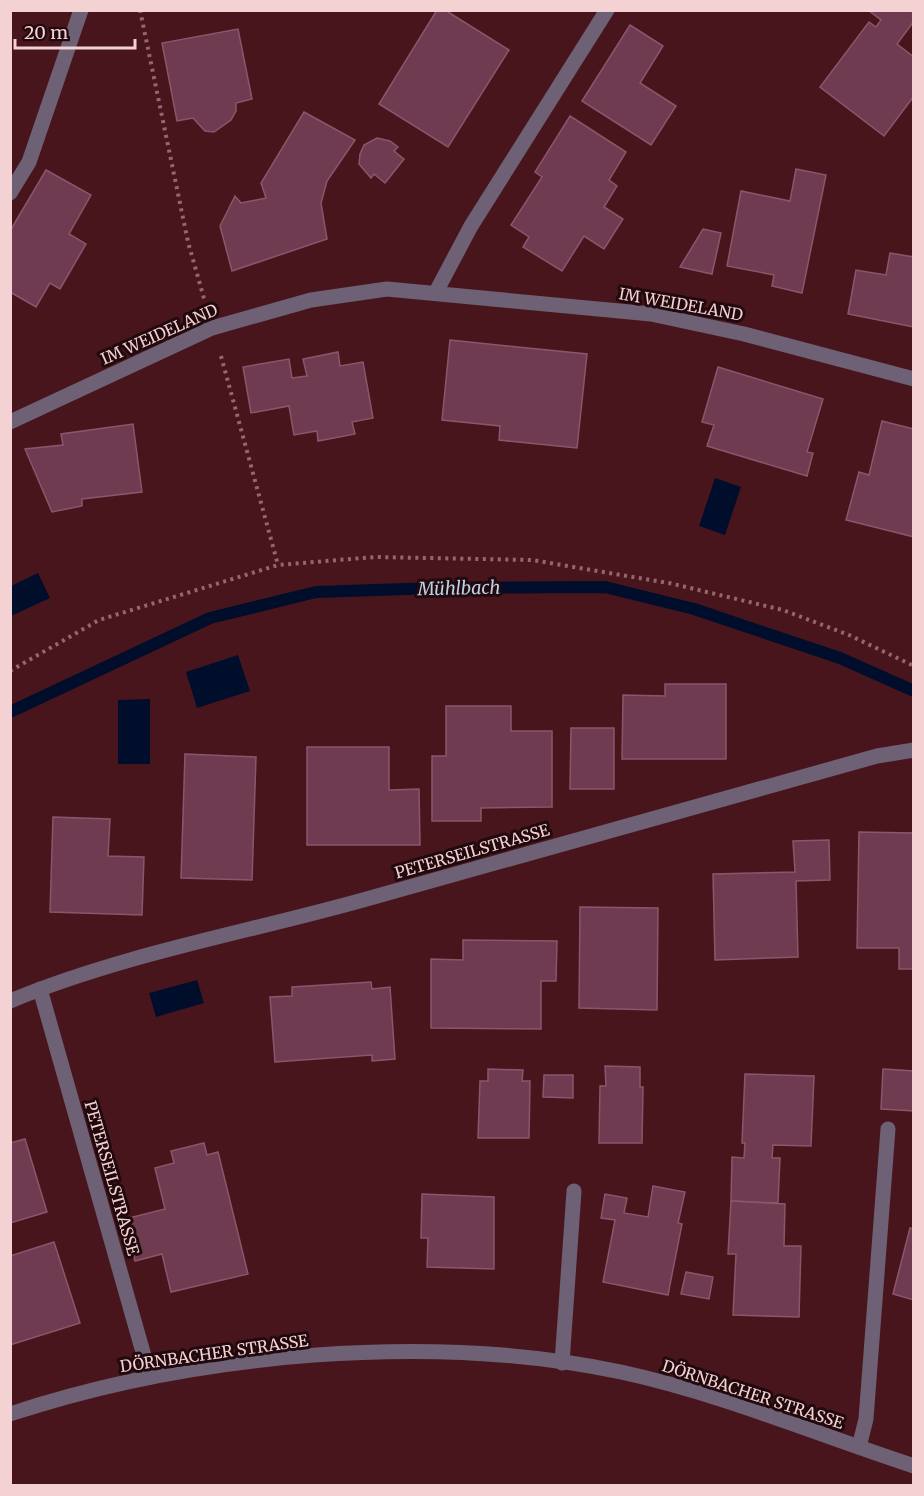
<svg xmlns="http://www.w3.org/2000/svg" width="924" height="1496" font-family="Merriweather,serif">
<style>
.water{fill:#000e2b}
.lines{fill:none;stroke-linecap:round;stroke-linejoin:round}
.stream{stroke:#000e2b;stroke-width:12}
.building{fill:#6f3b51;stroke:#8c556b;stroke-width:1.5}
.path{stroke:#94676d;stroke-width:4;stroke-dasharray:3 4.5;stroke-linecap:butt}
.minor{stroke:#6e6075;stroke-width:15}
.labels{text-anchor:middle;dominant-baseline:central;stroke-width:6;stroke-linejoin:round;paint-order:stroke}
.street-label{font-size:16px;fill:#f4d1d3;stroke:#210a0d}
.water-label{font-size:18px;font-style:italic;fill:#bdd0e8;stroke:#210a0d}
</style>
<rect width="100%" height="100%" fill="#49151d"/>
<g class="water">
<path d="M 715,478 L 741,487 L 725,535 L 699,526 Z"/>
<path d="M 38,573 L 50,598 L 11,616 L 11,586 Z"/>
<path d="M 238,655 L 250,691 L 197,708 L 186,672 Z"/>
<path d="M 150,699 L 150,764 L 118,764 L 118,700 Z"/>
<path d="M 197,980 L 204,1003 L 156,1017 L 149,993 Z"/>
</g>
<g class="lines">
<path class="stream" d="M 10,712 L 210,618 L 316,592 L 436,588 L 605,587 L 694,609 L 840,658 L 914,691"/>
</g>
<g class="building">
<path d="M 437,10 L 445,10 L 509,50 L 448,147 L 379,104 Z"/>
<path d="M 868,10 L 914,10 L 914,21 L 897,44 L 914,57 L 914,96 L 884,136 L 820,87 L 869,22 L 876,27 L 881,20 Z"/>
<path d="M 630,25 L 663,46 L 640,83 L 676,106 L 651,145 L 582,101 Z"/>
<path d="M 238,29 L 252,99 L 236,103 L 236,111 L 231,120 L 214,132 L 205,131 L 193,118 L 177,121 L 162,43 Z"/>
<path d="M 304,112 L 355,140 L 327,181 L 321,203 L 327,239 L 232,271 L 220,226 L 235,196 L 241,203 L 266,198 L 261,183 Z"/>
<path d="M 570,116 L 626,152 L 609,180 L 617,186 L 604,207 L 623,219 L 604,249 L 584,236 L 562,271 L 523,247 L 529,237 L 511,225 L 542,177 L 535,172 Z"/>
<path d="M 377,138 L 390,141 L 398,147 L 394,151 L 404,159 L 385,183 L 374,174 L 371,178 L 359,164 L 360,154 L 364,145 Z"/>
<path d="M 796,169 L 826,175 L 802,293 L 772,286 L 774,275 L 727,266 L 741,191 L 790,201 Z"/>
<path d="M 46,170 L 91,195 L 69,234 L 86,244 L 60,289 L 50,283 L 36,307 L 10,292 L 10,231 Z"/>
<path d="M 703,229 L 721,233 L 712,274 L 680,267 Z"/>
<path d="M 890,253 L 914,257 L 914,327 L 848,314 L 856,270 L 886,275 Z"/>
<path d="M 450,340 L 587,354 L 577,448 L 499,440 L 500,426 L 442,420 Z"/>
<path d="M 338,352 L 340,366 L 363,362 L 373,418 L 352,422 L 355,434 L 318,441 L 317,431 L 294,435 L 289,406 L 251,413 L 243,367 L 289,359 L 292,378 L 307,376 L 303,359 Z"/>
<path d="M 718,367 L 823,399 L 807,452 L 813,453 L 807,476 L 707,446 L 714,425 L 702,422 Z"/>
<path d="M 882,421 L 914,429 L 914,537 L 846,520 L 859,472 L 869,475 Z"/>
<path d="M 133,424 L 142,492 L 82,499 L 82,506 L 52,512 L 25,449 L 63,445 L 61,434 Z"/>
<path d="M 665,684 L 726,684 L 726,759 L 622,759 L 623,695 L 665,696 Z"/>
<path d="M 446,706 L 511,706 L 511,731 L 552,731 L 552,807 L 481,808 L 481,821 L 432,821 L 432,756 L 446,756 Z"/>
<path d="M 571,728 L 614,728 L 614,789 L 570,789 Z"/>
<path d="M 307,747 L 389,747 L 389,790 L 419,789 L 420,845 L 307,845 Z"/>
<path d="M 185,754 L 256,757 L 252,880 L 181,878 Z"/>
<path d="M 53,817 L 110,819 L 108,856 L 144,857 L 142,915 L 50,912 Z"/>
<path d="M 859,832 L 914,833 L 914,969 L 899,969 L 899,948 L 857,948 Z"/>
<path d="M 829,840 L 830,880 L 796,881 L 798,957 L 715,960 L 713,874 L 795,872 L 793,841 Z"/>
<path d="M 580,907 L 658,908 L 657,1010 L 579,1008 Z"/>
<path d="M 463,940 L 557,941 L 556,981 L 541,981 L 541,1029 L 431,1028 L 431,959 L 463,960 Z"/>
<path d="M 371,982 L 372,989 L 390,987 L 395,1059 L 372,1061 L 372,1055 L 275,1062 L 270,997 L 292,996 L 292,987 Z"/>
<path d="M 605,1066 L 640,1067 L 640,1087 L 643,1087 L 642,1143 L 599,1143 L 600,1086 L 606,1086 Z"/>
<path d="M 488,1069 L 523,1070 L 522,1081 L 530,1081 L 529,1138 L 478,1138 L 480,1081 L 488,1081 Z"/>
<path d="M 883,1069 L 914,1071 L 914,1111 L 881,1109 Z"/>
<path d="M 745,1074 L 814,1076 L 811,1146 L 773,1145 L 772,1158 L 780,1158 L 778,1203 L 731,1201 L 732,1157 L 744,1158 L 745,1143 L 742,1143 Z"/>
<path d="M 544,1075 L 573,1075 L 573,1098 L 543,1097 Z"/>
<path d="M 25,1139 L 47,1212 L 10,1223 L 10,1143 Z"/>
<path d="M 204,1143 L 207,1155 L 218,1152 L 248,1274 L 171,1292 L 162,1254 L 135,1261 L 125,1219 L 165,1209 L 155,1168 L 174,1163 L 171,1151 Z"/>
<path d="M 653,1186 L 685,1192 L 678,1223 L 682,1224 L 668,1295 L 603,1282 L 615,1220 L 601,1218 L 605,1194 L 627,1198 L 624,1213 L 648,1217 Z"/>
<path d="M 422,1194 L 494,1197 L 494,1269 L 427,1267 L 428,1238 L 421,1238 Z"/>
<path d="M 731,1201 L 785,1204 L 784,1246 L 801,1246 L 799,1317 L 733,1315 L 736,1254 L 728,1254 Z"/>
<path d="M 910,1228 L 914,1229 L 914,1300 L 893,1294 Z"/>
<path d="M 54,1242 L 80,1323 L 10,1345 L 10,1256 Z"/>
<path d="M 686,1272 L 713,1277 L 709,1299 L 681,1294 Z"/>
</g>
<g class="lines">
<g class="path">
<path d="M 140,10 L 188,242 L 205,302"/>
<path d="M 221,356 L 278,565"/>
<path d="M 10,671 L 99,620 L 278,565 L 375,557 L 532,560 L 669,583 L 783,610 L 849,635 L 914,666"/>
</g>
<g class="minor">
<path d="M 10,193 L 29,162 L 81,10"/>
<path d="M 436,292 L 471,226 L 607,10"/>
<path d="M 10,422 L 212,328 L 311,300 L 387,289 L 651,314 L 744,334 L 914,379"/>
<path d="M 40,989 L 150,1377"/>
<path d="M 10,1001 C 123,954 245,933 363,900 C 535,853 706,804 877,756 L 914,750"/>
<path d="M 562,1363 L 574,1191"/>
<path d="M 10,1414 C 195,1353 431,1332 621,1372 C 722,1394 816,1434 914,1466"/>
<path d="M 859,1447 L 866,1419 L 888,1129"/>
</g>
</g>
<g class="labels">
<g class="street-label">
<text transform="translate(681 304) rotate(10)">IM WEIDELAND</text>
<text transform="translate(159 334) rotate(-24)">IM WEIDELAND</text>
<text transform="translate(472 851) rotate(-16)">PETERSEILSTRASSE</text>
<text transform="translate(112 1178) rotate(74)">PETERSEILSTRASSE</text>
<text transform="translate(214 1353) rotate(-8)">DÖRNBACHER STRASSE</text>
<text transform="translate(753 1394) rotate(18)">DÖRNBACHER STRASSE</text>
</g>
<g class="water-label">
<text transform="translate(459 588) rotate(-1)">Mühlbach</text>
</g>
</g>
<rect width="924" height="1496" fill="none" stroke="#f4d1d3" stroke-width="24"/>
<path d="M15 39v9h120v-9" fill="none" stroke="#f4d1d3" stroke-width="3"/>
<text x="24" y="39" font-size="18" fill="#f4d1d3" stroke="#210a0d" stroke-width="4.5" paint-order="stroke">20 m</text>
</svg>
